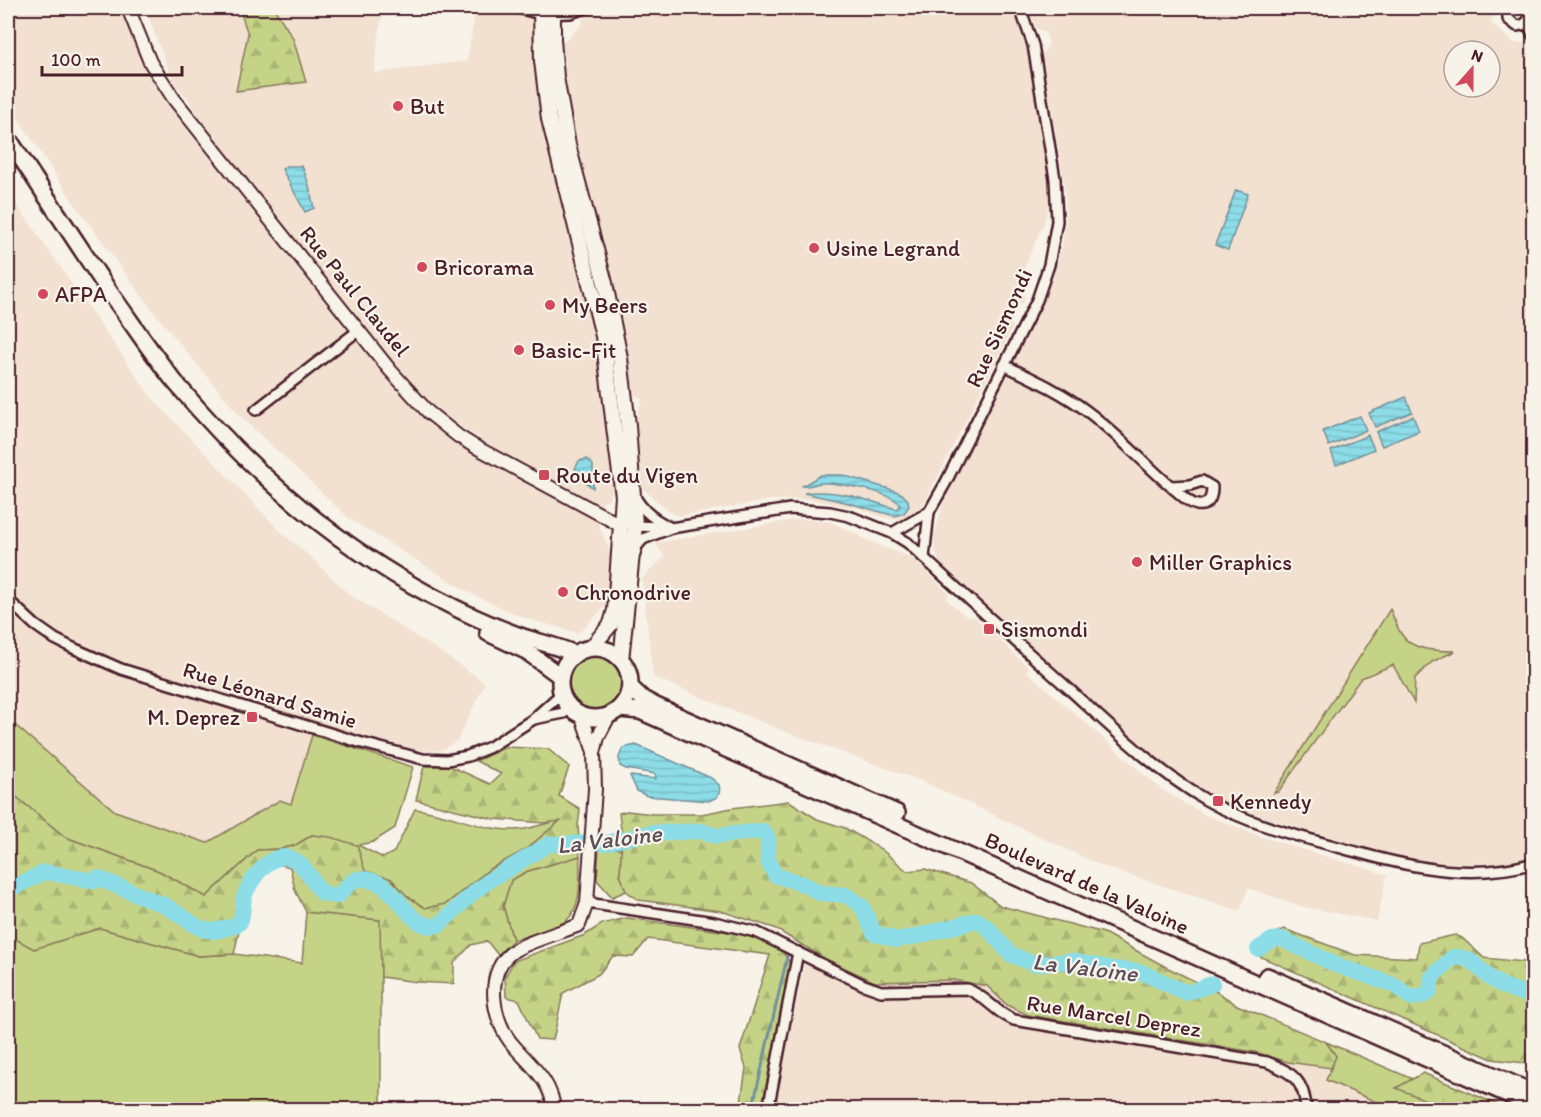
<svg xmlns="http://www.w3.org/2000/svg" width="1541" height="1117" font-family="Itim,sans-serif">
<style>
.built{fill:#f2e0d0;fill-rule:evenodd}
.grass{fill:#c5d387;stroke:#887959;stroke-width:1.5}
.forest{fill:url(#forest-firs);stroke:#887959;stroke-width:1.5}
.water{fill:url(#water-rules);stroke:#72919c;stroke-width:1.5}
.lines{fill:none;stroke-linecap:round;stroke-linejoin:round}
.stream{stroke:#72919c;stroke-width:3}
.river{stroke:#8cdde8;stroke-width:16}
.minor-casing{stroke:#4a1f2b;stroke-width:14}
.tertiary-casing{stroke:#4a1f2b;stroke-width:16}
.secondary-casing{stroke:#4a1f2b;stroke-width:18}
.primary-casing{stroke:#4a1f2b;stroke-width:20}
.minor{stroke:#f7f3e8;stroke-width:9}
.tertiary{stroke:#f7f3e8;stroke-width:12}
.secondary{stroke:#f7f3e8;stroke-width:14}
.primary{stroke:#f7f3e8;stroke-width:15}
.poi-dot{fill:#d1495b;stroke:#f7f3e8;stroke-width:2}
.labels{text-anchor:middle;dominant-baseline:central;stroke-width:4.5;stroke-linejoin:round;paint-order:stroke}
.poi-label{font-size:22px;fill:#4a1f2b;stroke:#f7f3e8;text-anchor:start}
.street-label{font-size:22px;fill:#4a1f2b;stroke:#f7f3e8}
.water-label{font-size:24px;font-style:italic;fill:#5a4e5a;stroke:#f7f3e8}
</style>
<defs>
<pattern id="forest-firs" width="22" height="20" patternUnits="userSpaceOnUse" patternTransform="scale(1.5)"><rect width="22" height="20" fill="#c5d387"/><path d="M5 1l3.5 6h-7zM16 11l3.5 6h-7z" fill="#abb575"/></pattern>
<pattern id="water-rules" width="6" height="5" patternUnits="userSpaceOnUse" patternTransform="scale(1.5)"><rect width="6" height="5" fill="#8cdde8"/><path d="M0 2.5h6" fill="none" stroke="#7abdc7"/></pattern>
</defs>
<rect width="100%" height="100%" fill="#f7f3e8"/>
<filter id="ink" filterUnits="userSpaceOnUse"><feTurbulence type="fractalNoise" baseFrequency=".0167" numOctaves="2"/><feDisplacementMap in="SourceGraphic" scale="12" xChannelSelector="R" yChannelSelector="G"/><feConvolveMatrix kernelMatrix="1 2 1 2 8 2 1 2 1" color-interpolation-filters="sRGB"/></filter>
<g filter="url(#ink)">
<g class="built">
<path d="M 8,8 L 120,8 L 143,64 L 180,120 L 360,345 L 414,409 L 453,442 L 597,521 L 616,567 L 606,606 L 578,633 L 522,617 L 470,593 L 351,520 L 240,416 L 153,311 L 74,203 L 8,103 Z"/>
<path d="M 145,8 L 239,8 L 248,34 L 237,91 L 293,38 L 274,8 L 428,8 L 381,18 L 374,73 L 467,61 L 476,8 L 529,8 L 538,39 L 544,127 L 549,153 L 579,262 L 595,330 L 604,385 L 614,486 L 609,499 L 599,504 L 516,461 L 458,425 L 419,394 L 192,111 L 194,109 L 187,97 L 174,84 Z"/>
<path d="M 642,8 L 655,8 L 658,12 L 673,8 L 1014,9 L 1027,51 L 1048,169 L 1049,186 L 1048,206 L 1044,222 L 1022,273 L 1023,277 L 1018,278 L 1025,299 L 1022,304 L 1018,304 L 1010,324 L 1013,327 L 927,498 L 918,510 L 908,519 L 899,520 L 886,518 L 858,508 L 809,499 L 772,500 L 679,516 L 670,512 L 642,488 L 637,417 L 642,399 L 633,393 L 621,311 L 577,146 L 567,90 L 563,43 L 583,23 L 582,16 L 586,13 Z"/>
<path d="M 1026,8 L 1488,8 L 1493,17 L 1491,23 L 1514,43 L 1523,43 L 1529,47 L 1534,58 L 1533,856 L 1518,862 L 1457,864 L 1399,857 L 1243,811 L 1207,793 L 1157,761 L 941,565 L 935,551 L 934,536 L 944,500 L 1020,350 L 1053,278 L 1062,247 L 1066,219 L 1065,186 L 1042,55 L 1049,44 L 1046,33 L 1036,28 ZM 1454,51 L 1490,51 L 1490,87 L 1454,87 Z"/>
<path d="M 8,192 L 151,397 L 284,535 L 312,558 L 347,593 L 438,650 L 485,683 L 457,741 L 442,750 L 423,751 L 316,723 L 291,804 L 280,800 L 207,843 L 115,811 L 8,719 Z"/>
<path d="M 799,519 L 831,522 L 882,547 L 913,558 L 949,594 L 946,599 L 967,617 L 975,617 L 1029,668 L 1026,671 L 1162,790 L 1203,814 L 1262,837 L 1387,875 L 1377,921 L 1300,906 L 1248,888 L 1240,911 L 1102,866 L 924,782 L 783,731 L 653,677 L 642,578 L 665,557 L 655,543 Z"/>
<path d="M 808,949 L 875,982 L 953,980 L 987,986 L 1007,1005 L 1254,1052 L 1288,1062 L 1331,1068 L 1327,1080 L 1392,1109 L 774,1110 Z"/>
</g>
<g class="grass">
<path d="M 1390,609 C 1394,618 1397,628 1402,635 C 1412,651 1439,651 1455,651 L 1432,662 L 1415,678 L 1414,703 L 1393,665 L 1361,678 L 1278,792 L 1274,793 Z"/>
<circle cx="594" cy="684" r="30"/>
<path d="M 8,719 L 115,811 L 207,843 L 280,800 L 291,804 L 312,735 L 413,767 L 395,828 L 373,842 L 358,845 L 383,858 L 394,852 L 415,809 C 451,813 489,835 525,829 C 537,827 549,822 561,820 L 525,850 L 490,869 L 446,904 L 425,908 L 407,896 L 391,879 L 365,871 L 312,835 L 296,845 L 281,849 L 257,850 L 206,897 L 159,871 L 65,837 L 8,790 Z"/>
<path d="M 599,847 L 622,849 L 620,874 L 626,891 L 612,897 L 597,880 Z"/>
<path d="M 580,856 C 579,876 583,906 567,920 C 560,927 525,936 513,940 L 503,906 L 511,880 L 528,871 Z"/>
<path d="M 306,912 L 381,920 L 381,1109 L 8,1109 L 8,935 L 34,949 L 100,928 L 199,956 L 234,954 L 302,963 Z"/>
<path d="M 1326,1042 L 1413,1079 L 1397,1088 L 1448,1109 L 1392,1109 L 1326,1080 L 1336,1056 Z"/>
</g>
<g class="forest">
<path d="M 239,8 L 274,8 L 293,38 L 306,82 L 236,91 L 248,34 Z"/>
<path d="M 506,747 L 548,749 L 569,767 L 559,796 L 580,809 L 578,826 L 580,856 L 528,871 L 511,880 L 503,906 L 513,940 L 498,955 L 487,941 L 471,945 L 454,963 L 454,984 L 417,982 L 381,977 L 380,920 L 306,912 L 295,890 L 290,867 L 277,864 L 253,868 L 234,954 L 199,956 L 100,928 L 34,949 L 8,935 L 8,790 L 65,837 L 159,871 L 206,897 L 257,850 L 281,849 L 296,845 L 312,835 L 330,837 L 357,845 L 365,871 L 391,879 L 407,896 L 425,908 L 446,904 L 490,869 L 525,850 L 560,821 L 544,823 L 494,819 L 416,800 L 424,766 L 450,766 L 490,784 L 501,774 L 476,761 Z"/>
<path d="M 789,801 L 817,819 L 845,828 L 881,849 L 907,871 L 925,869 L 971,883 L 1001,906 L 1104,933 L 1166,967 L 1217,992 L 1237,1005 L 1326,1042 L 1336,1056 L 1331,1068 L 1288,1062 L 1254,1052 L 1028,1015 L 1007,1005 L 987,986 L 953,980 L 875,982 L 826,959 L 774,928 L 721,911 L 639,900 L 626,891 L 620,874 L 622,837 L 619,813 L 627,811 L 653,814 L 702,814 L 732,808 Z"/>
<path d="M 627,918 L 742,934 L 781,949 L 790,963 L 762,1109 L 740,1109 L 746,1068 L 740,1049 L 770,955 L 648,939 L 633,957 L 613,956 L 599,974 L 563,993 L 553,1040 L 537,1039 L 519,1000 L 506,997 L 505,977 L 514,961 L 585,935 L 602,924 Z"/>
<path d="M 1284,929 L 1355,955 L 1417,958 L 1419,943 L 1455,935 L 1462,938 L 1484,958 L 1533,963 L 1533,1058 L 1525,1063 L 1492,1059 L 1259,956 L 1257,943 Z"/>
<path d="M 1423,1073 L 1508,1109 L 1448,1109 L 1396,1088 Z"/>
</g>
<g class="water">
<path d="M 286,166 L 302,166 L 308,182 L 314,208 L 305,212 L 282,169 Z"/>
<path d="M 1236,190 L 1248,194 L 1228,250 L 1215,245 Z"/>
<path d="M 1406,397 L 1412,412 L 1375,427 L 1369,413 Z"/>
<path d="M 1360,416 L 1366,430 L 1329,446 L 1323,431 Z"/>
<path d="M 1413,416 L 1419,431 L 1382,446 L 1376,432 Z"/>
<path d="M 1368,435 L 1374,449 L 1336,465 L 1331,451 Z"/>
<path d="M 587,459 L 593,465 L 593,488 L 581,479 L 575,469 L 579,461 Z"/>
<path d="M 821,475 L 842,475 L 893,490 L 902,494 L 908,500 L 909,506 L 904,513 L 895,516 L 845,502 L 804,493 C 837,489 865,499 896,509 L 899,508 L 900,504 C 890,492 837,482 821,483 C 814,484 809,487 802,486 Z"/>
<path d="M 636,745 L 711,778 L 719,785 L 720,791 L 717,797 L 709,801 L 647,796 L 637,791 L 630,776 L 656,779 L 655,774 L 626,769 L 620,766 L 619,757 L 623,748 Z"/>
</g>
<g class="lines">
<path class="stream" d="M 752,1110 L 788,953"/>
<g class="river">
<path d="M 8,890 L 45,872 L 94,881 L 97,878 L 103,880 L 166,906 L 198,927 L 206,930 L 215,931 L 234,926 L 240,922 C 244,913 242,903 245,894 C 254,874 278,842 301,865 C 310,873 314,886 324,894 L 338,896 C 343,891 349,883 355,880 C 360,877 364,879 369,880 C 401,885 407,933 439,925 L 473,893 L 490,880 L 549,844 L 605,843 L 650,833 L 701,831 L 716,836 L 763,831 L 768,839 L 768,861 L 775,875 L 806,885 L 820,893 L 846,895 L 862,906 L 874,933 L 897,940 L 918,936 L 977,920 L 987,927 L 1010,954 L 1034,964 L 1072,961 L 1114,969 L 1141,972 L 1187,993 L 1212,984"/>
<path d="M 1258,949 L 1272,940 L 1282,939 L 1336,965 L 1394,985 L 1411,998 L 1423,996 L 1430,991 L 1432,977 L 1453,957 C 1476,957 1477,970 1493,980 C 1505,988 1520,993 1534,996"/>
</g>
<g class="minor-casing">
<g id="minor">
<path d="M 517,8 L 541,14 L 570,13 L 586,8"/>
<path d="M 1510,8 L 1508,12 L 1508,19 L 1517,26 C 1528,25 1533,17 1527,8"/>
<path d="M 1527,22 L 1534,37"/>
<path d="M 1004,365 C 1033,379 1062,392 1088,412 C 1119,435 1145,465 1174,489 C 1181,494 1188,503 1197,505 C 1209,507 1212,497 1212,487 L 1202,481 L 1190,485 L 1171,486"/>
<path d="M 256,410 L 359,330"/>
<path d="M 635,497 C 644,513 656,520 671,528"/>
<path d="M 632,526 L 666,527"/>
<path d="M 892,533 L 929,512 L 946,482 L 1037,300 L 1049,265 L 1057,221 L 1055,179 L 1033,45 L 1020,8"/>
<path d="M 635,554 L 637,546 L 643,539 L 671,528 L 790,509 L 830,512 L 849,516 L 892,533 L 908,543 C 961,593 1015,641 1069,689 C 1113,729 1155,770 1206,800 C 1251,826 1310,839 1360,853 C 1417,869 1476,880 1534,863"/>
<path d="M 924,558 L 929,512"/>
<path d="M 8,600 L 35,625 L 55,639 L 73,648 L 121,669 L 362,743 L 423,759 L 447,760 L 468,756 L 490,747 L 532,720 L 561,694"/>
<path d="M 534,719 L 564,713 L 569,709"/>
<path d="M 587,903 L 714,922 L 756,932 L 864,985 L 881,991 L 967,989 C 986,996 996,1013 1014,1020 L 1267,1062 C 1292,1072 1305,1081 1306,1110"/>
<path d="M 768,1110 L 798,952"/>
</g>
</g>
<g class="tertiary-casing">
<g id="tertiary">
<path d="M 128,8 L 150,62 L 174,99 L 390,370 L 428,412 L 458,436 L 474,446 L 622,526"/>
<path d="M 582,717 L 594,752"/>
<path d="M 554,1110 C 552,1081 530,1065 513,1045 C 492,1021 483,970 515,950 C 530,941 562,932 579,925 L 587,903 L 595,789 L 594,753 L 598,737 L 609,716"/>
</g>
</g>
<g class="secondary-casing">
<g id="secondary">
<path d="M 541,8 L 542,61 L 549,119 L 603,336 L 615,435 L 623,496 L 615,610 L 611,624 L 591,648"/>
<path d="M 553,8 L 553,39 L 556,77 L 568,145 L 605,283 L 620,358 L 628,425 L 635,525 L 621,660"/>
</g>
</g>
<g class="primary-casing">
<g id="primary">
<path d="M 8,138 C 42,190 76,242 111,294 C 132,323 152,354 175,382 C 247,468 333,543 432,596 C 462,612 492,626 523,637 C 541,643 558,646 575,654"/>
<path d="M 488,633 L 526,651 L 560,676"/>
<circle cx="595" cy="683" r="35"/>
<path d="M 630,687 L 643,699 L 656,706 L 897,813"/>
<path d="M 620,709 L 640,711 L 1534,1106"/>
<path d="M 1267,976 L 1534,1093"/>
</g>
</g>
<use href="#minor" class="minor"/>
<use href="#tertiary" class="tertiary"/>
<use href="#secondary" class="secondary"/>
<use href="#primary" class="primary"/>
</g>
</g>
<g class="poi-dot">
<circle cx="398" cy="106" r="6"/>
<circle cx="814" cy="248" r="6"/>
<circle cx="422" cy="267" r="6"/>
<circle cx="43" cy="294" r="6"/>
<circle cx="550" cy="305" r="6"/>
<circle cx="519" cy="350" r="6"/>
<rect x="538" y="469" width="12" height="12" rx="3"/>
<circle cx="1137" cy="562" r="6"/>
<circle cx="563" cy="592" r="6"/>
<rect x="983" y="623" width="12" height="12" rx="3"/>
<rect x="246" y="711" width="12" height="12" rx="3"/>
<rect x="1212" y="795" width="12" height="12" rx="3"/>
</g>
<g class="labels">
<g class="poi-label">
<text x="410" y="106">But</text>
<text x="826" y="248">Usine Legrand</text>
<text x="434" y="267">Bricorama</text>
<text x="55" y="294">AFPA</text>
<text x="562" y="305">My Beers</text>
<text x="531" y="350">Basic-Fit</text>
<text x="556" y="475">Route du Vigen</text>
<text x="1149" y="562">Miller Graphics</text>
<text x="575" y="592">Chronodrive</text>
<text x="1001" y="629">Sismondi</text>
<text x="240" y="717" text-anchor="end">M. Deprez</text>
<text x="1230" y="801">Kennedy</text>
</g>
<g class="street-label">
<text transform="translate(355 291) rotate(51)">Rue Paul Claudel</text>
<text transform="translate(999 328) rotate(-65)">Rue Sismondi</text>
<text transform="translate(270 695) rotate(17)">Rue Léonard Samie</text>
<text transform="translate(1087 883) rotate(24)">Boulevard de la Valoine</text>
<text transform="translate(1114 1016) rotate(9)">Rue Marcel Deprez</text>
</g>
<g class="water-label">
<text transform="translate(609 839) rotate(-7)">La Valoine</text>
<text transform="translate(1085 967) rotate(7)">La Valoine</text>
</g>
</g>
<rect width="1541" height="1117" fill="none" stroke="#f7f3e8" stroke-width="30"/>
<rect x="15" y="15" width="1511" height="1087" fill="none" stroke="#4a1f2b" stroke-width="2" filter="url(#ink)"/>
<g transform="translate(1472 69) rotate(21)"><circle r="28" fill="#f7f3e8" stroke="#b29e9c" stroke-width="1.5"/>
<path d="M0-4.5L10 22L0 15L-10 22Z" fill="#d1495b"/>
<text y="-9" font-size="16" font-weight="bold" text-anchor="middle" fill="#4a1f2b">N</text>
</g>
<path d="M42 66v9h140v-9" fill="none" stroke="#4a1f2b" stroke-width="3"/>
<text x="51" y="66" font-size="18" fill="#4a1f2b" stroke="#f7f3e8" stroke-width="4.5" paint-order="stroke">100 m</text>
</svg>
